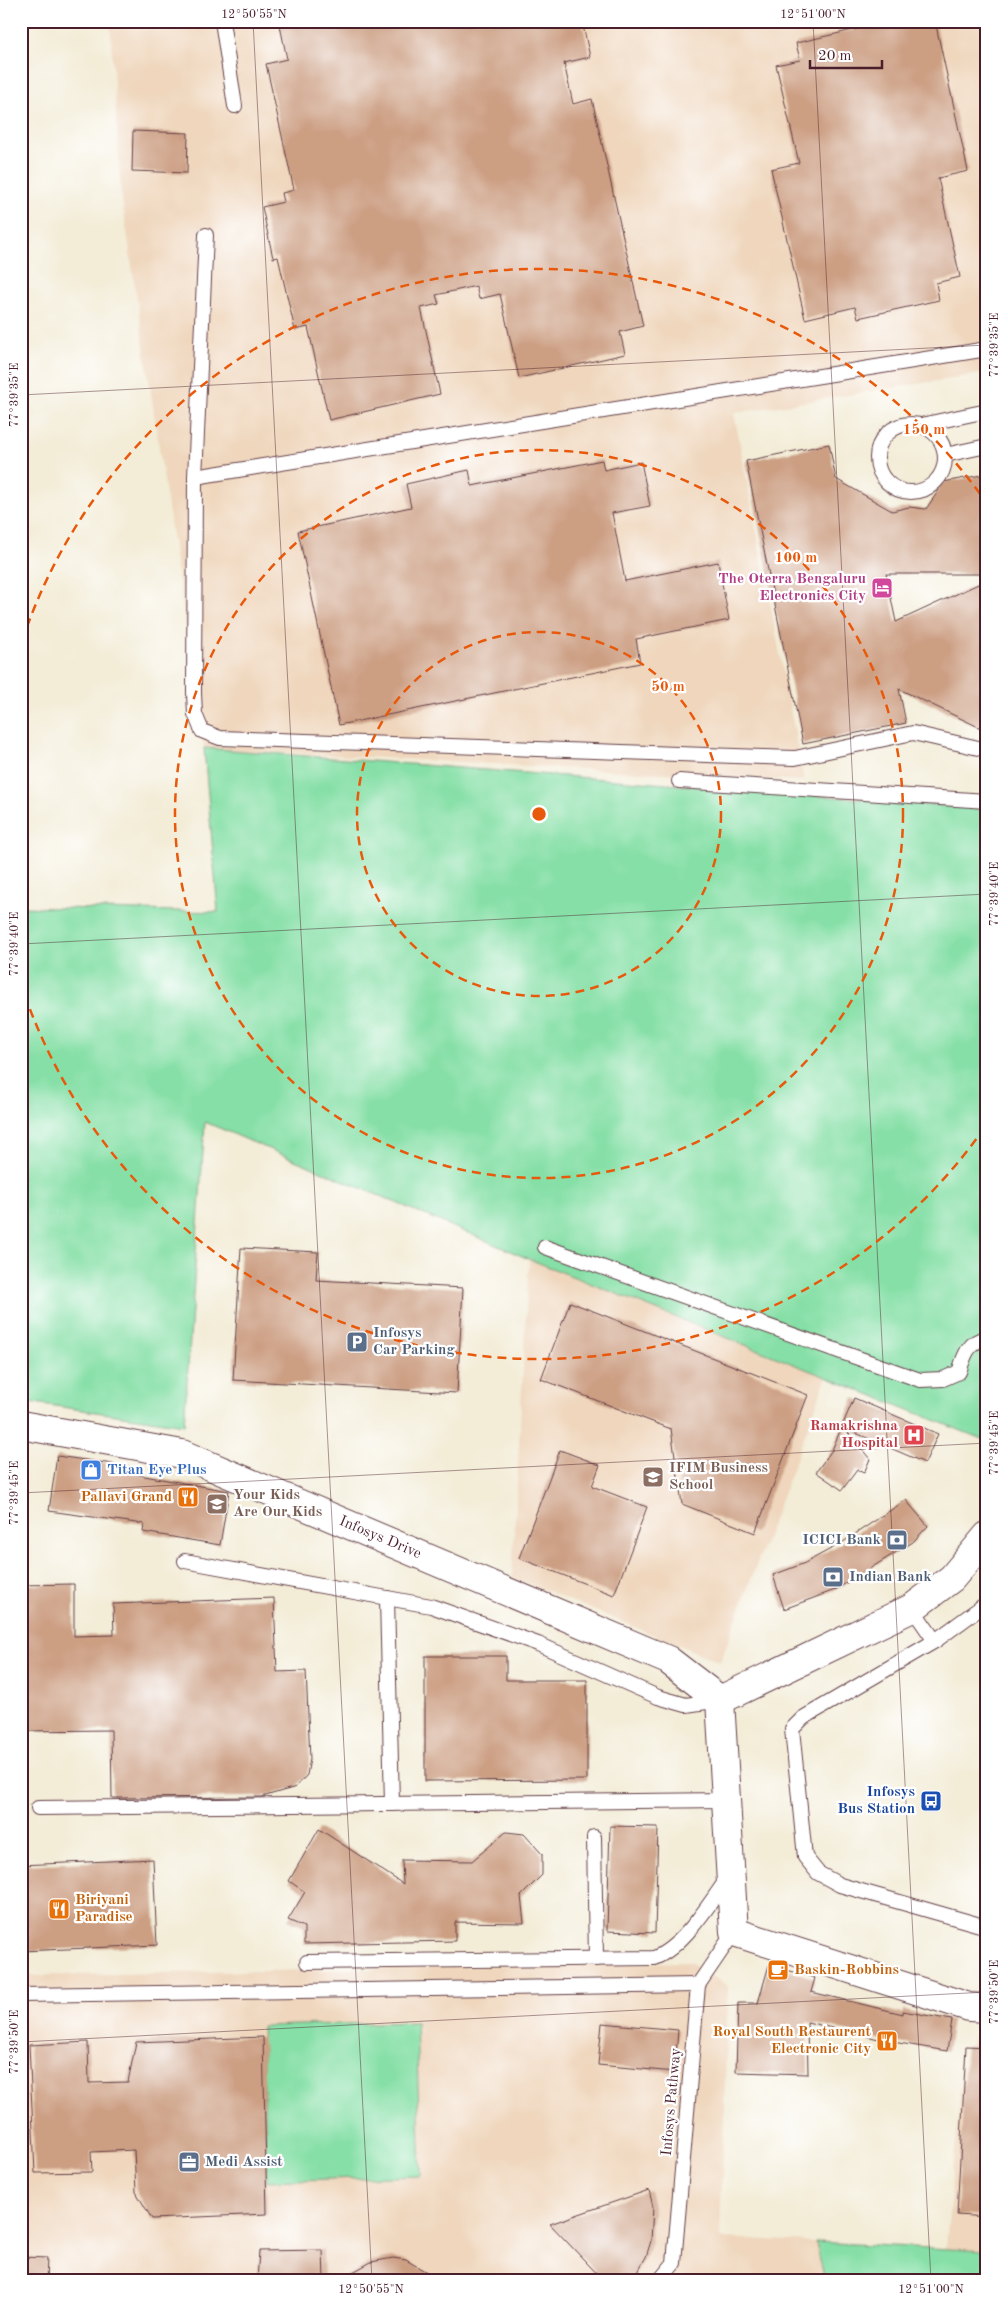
<svg xmlns="http://www.w3.org/2000/svg" width="1008" height="2302" font-family="'Old Standard TT',serif">
<style>
.built{fill:#efd6bc}
.green{fill:#85dfa6;stroke:#687f68}
.building{fill:#cc9f83}
.lines{fill:none;stroke-linecap:round;stroke-linejoin:round}
.service-casing{stroke:#633e45;stroke-width:16}
.tertiary-casing{stroke:#633e45;stroke-width:30}
.service{stroke:#fff;stroke-width:14}
.tertiary{stroke:#fff;stroke-width:28}
.ticks{fill:none;stroke:#4a1f2b;stroke-width:1;stroke-opacity:0.45}
.ring{fill:none;stroke:#e8590c;stroke-width:2.5;stroke-dasharray:9 6}
.labels{text-anchor:middle;dominant-baseline:central;stroke-width:4.5;stroke-linejoin:round;paint-order:stroke}
.hotel-label{font-size:15px;font-weight:bold;fill:#b23c85;stroke:#fff;text-anchor:end}
.service-label{font-size:15px;font-weight:bold;fill:#4e5e75;stroke:#fff;text-anchor:start}
.health-label{font-size:15px;font-weight:bold;fill:#be3a42;stroke:#fff;text-anchor:end}
.education-label{font-size:15px;font-weight:bold;fill:#785e54;stroke:#fff;text-anchor:start}
.shop-label{font-size:15px;font-weight:bold;fill:#366cbe;stroke:#fff;text-anchor:start}
.food-label{font-size:15px;font-weight:bold;fill:#c56008;stroke:#fff;text-anchor:end}
.street-label{font-size:15px;fill:#4a1f2b;stroke:#fff}
.transit-label{font-size:15px;font-weight:bold;fill:#164399;stroke:#fff;text-anchor:end}
.centre{fill:#e8590c;stroke:#fff;stroke-width:2.5}
.ring-label{font-size:15px;text-anchor:middle;font-weight:bold;fill:#e8590c;stroke:#fff;stroke-width:4.5;stroke-linejoin:round;paint-order:stroke}
.neatline{fill:none;stroke:#4a1f2b;stroke-width:2}
.ticks-label{font-size:12px;text-anchor:middle;fill:#4a1f2b}
</style>
<rect width="100%" height="100%" fill="#fff"/>
<filter id="ink" filterUnits="userSpaceOnUse"><feTurbulence type="fractalNoise" baseFrequency=".02" numOctaves="2"/><feDisplacementMap in="SourceGraphic" scale="10" xChannelSelector="R" yChannelSelector="G"/><feConvolveMatrix kernelMatrix="1 2 1 2 8 2 1 2 1" color-interpolation-filters="sRGB"/></filter>
<filter id="wash" filterUnits="userSpaceOnUse"><feTurbulence type="fractalNoise" baseFrequency=".0096" numOctaves="4" result="noise"/><feDisplacementMap in="SourceGraphic" scale="20" xChannelSelector="R" yChannelSelector="G"/><feGaussianBlur stdDeviation="1.12" result="paint"/><feColorMatrix in="noise" values="0 0 0 0 0 0 0 0 0 0 0 0 0 0 0 0 0 1.4 0 .05"/><feComposite in="paint" operator="in"/></filter>
<g filter="url(#wash)">
<rect width="100%" height="100%" fill="#f3ecd7"/>
<g class="built">
<path d="M 110,21 L 987,21 L 987,373 L 734,413 L 804,781 L 204,748 L 121,192 Z"/>
<path d="M 529,1259 L 827,1376 L 720,1662 L 512,1577 Z"/>
<path d="M 690,1962 L 728,1986 L 720,2238 L 946,2248 L 964,2056 L 976,2031 L 987,2033 L 987,2281 L 21,2281 L 21,1976 Z"/>
</g>
<g class="green">
<path d="M 204,748 L 987,809 L 987,1441 L 529,1259 L 205,1122 L 184,1425 L 21,1401 L 21,907 L 218,912 Z"/>
<path d="M 416,2022 L 421,2176 L 267,2181 L 262,2026 Z"/>
<path d="M 816,2242 L 987,2251 L 987,2281 L 825,2281 Z"/>
</g>
<g id="blocks">
<g class="building">
<path d="M 279,21 L 582,21 L 590,57 L 564,63 L 573,104 L 592,99 L 643,326 L 620,332 L 625,354 L 519,378 L 500,294 L 479,299 L 476,286 L 436,295 L 439,304 L 421,308 L 440,394 L 329,420 L 308,327 L 295,330 L 278,257 L 273,258 L 262,207 L 284,202 L 282,193 L 294,190 L 266,64 L 287,59 Z"/>
<path d="M 892,21 L 910,21 L 911,26 L 935,21 L 968,171 L 938,178 L 960,277 L 936,283 L 939,300 L 858,318 L 855,307 L 805,319 L 771,169 L 799,163 L 776,65 L 800,60 L 796,43 Z"/>
<path d="M 133,131 L 188,133 L 187,173 L 132,171 Z"/>
<path d="M 829,444 L 836,479 L 892,511 L 909,507 L 926,509 L 939,490 L 938,483 L 987,474 L 987,574 L 886,574 L 896,622 L 987,580 L 987,731 L 899,689 L 906,723 L 803,744 L 746,461 Z"/>
<path d="M 602,460 L 604,470 L 641,462 L 650,506 L 612,513 L 625,581 L 718,562 L 729,620 L 636,639 L 640,663 L 339,725 L 298,531 L 411,507 L 406,484 L 469,470 L 472,486 Z"/>
<path d="M 241,1248 L 318,1252 L 316,1280 L 463,1288 L 457,1393 L 233,1380 Z"/>
<path d="M 570,1302 L 808,1395 L 755,1533 L 682,1504 L 671,1429 L 541,1379 Z"/>
<path d="M 854,1398 L 938,1434 L 925,1463 L 844,1428 L 870,1459 L 864,1473 L 857,1470 L 842,1490 L 816,1472 L 832,1450 Z"/>
<path d="M 560,1450 L 600,1465 L 592,1486 L 647,1507 L 614,1595 L 519,1558 Z"/>
<path d="M 57,1456 L 134,1467 L 133,1474 L 229,1491 L 220,1545 L 143,1532 L 144,1524 L 49,1511 Z"/>
<path d="M 906,1500 L 928,1526 L 913,1542 L 835,1590 L 784,1609 L 773,1575 L 805,1563 L 840,1544 Z"/>
<path d="M 74,1584 L 74,1636 L 114,1635 L 113,1604 L 274,1598 L 277,1672 L 306,1671 L 310,1759 L 307,1775 L 296,1787 L 262,1797 L 112,1798 L 111,1730 L 21,1731 L 21,1585 Z"/>
<path d="M 425,1656 L 506,1656 L 506,1680 L 587,1680 L 587,1780 L 425,1781 Z"/>
<path d="M 610,1826 L 658,1827 L 655,1933 L 607,1931 Z"/>
<path d="M 319,1829 L 403,1884 L 402,1860 L 472,1861 L 506,1832 L 524,1834 L 542,1854 L 542,1875 L 521,1896 L 524,1923 L 455,1922 L 455,1941 L 304,1944 L 304,1927 L 288,1920 L 305,1892 L 289,1881 Z"/>
<path d="M 153,1859 L 157,1945 L 21,1951 L 21,1865 Z"/>
<path d="M 769,1965 L 815,1978 L 811,1992 L 903,2014 L 903,2011 L 952,2020 L 947,2051 L 887,2041 L 807,2022 L 808,2074 L 736,2072 L 738,2003 L 758,2003 Z"/>
<path d="M 602,2023 L 678,2030 L 675,2072 L 598,2065 Z"/>
<path d="M 263,2037 L 267,2214 L 152,2219 L 136,2192 L 134,2150 L 91,2152 L 92,2172 L 35,2173 L 29,2045 L 88,2042 L 89,2083 L 128,2082 L 136,2042 Z"/>
<path d="M 966,2046 L 987,2047 L 987,2217 L 957,2215 Z"/>
<path d="M 649,2190 L 653,2207 L 651,2241 L 646,2257 L 632,2281 L 604,2281 L 550,2224 Z"/>
<path d="M 323,2250 L 324,2281 L 257,2281 L 259,2251 Z"/>
<path d="M 21,2257 L 47,2258 L 46,2281 L 21,2281 Z"/>
<path d="M 393,2258 L 406,2260 L 442,2281 L 337,2281 L 371,2262 Z"/>
</g>
</g>
</g>
<g filter="url(#ink)">
<use href="#blocks" fill-opacity="0" stroke="#633e45" stroke-width="1"/>
<g class="lines">
<g class="service-casing">
<g id="service">
<path d="M 222,21 L 235,106"/>
<path d="M 206,235 L 195,477 L 194,693 L 195,714 L 202,731 L 220,738 L 795,758 L 913,733 L 987,750"/>
<circle cx="911" cy="458" r="34"/>
<path d="M 921,425 L 987,411"/>
<path d="M 945,455 L 987,446"/>
<path d="M 195,477 L 987,349"/>
<path d="M 679,781 L 987,801"/>
<path d="M 545,1247 L 920,1380 L 943,1379 L 959,1372 C 964,1356 968,1341 987,1338"/>
<path d="M 185,1561 L 431,1606 L 538,1644 L 658,1697 L 686,1705 L 720,1700"/>
<path d="M 387,1598 L 392,1804"/>
<path d="M 912,1608 L 935,1641 L 987,1603"/>
<path d="M 935,1641 L 803,1718 L 792,1729 L 805,1857 L 818,1873 L 840,1885 L 987,1927"/>
<path d="M 38,1808 L 726,1800"/>
<path d="M 594,1837 L 596,1959"/>
<path d="M 307,1962 L 654,1958 C 683,1947 711,1902 729,1876"/>
<path d="M 21,1995 L 698,1985"/>
<path d="M 659,2281 L 674,2263 L 698,1985 L 734,1932"/>
</g>
</g>
<g class="tertiary-casing">
<g id="tertiary">
<path d="M 21,1425 L 182,1454 L 668,1660 L 720,1700"/>
<path d="M 720,1700 L 734,1932 L 969,2007 L 987,2008"/>
<path d="M 720,1700 L 912,1608 L 952,1578 L 987,1536"/>
</g>
</g>
<use href="#service" class="service"/>
<use href="#tertiary" class="tertiary"/>
</g>
</g>
<path class="ticks" d="M 253,21 L 372,2281M 813,21 L 931,2281M 21,395 L 987,345M 21,944 L 987,894M 21,1493 L 987,1443M 21,2042 L 987,1992"/>
<g class="ring">
<circle cx="539" cy="814" r="182"/>
<circle cx="539" cy="814" r="364"/>
<path d="M985 1127A545 545 0 0 1 22 987M22 641A545 545 0 0 1 985 501"/>
</g>
<defs>
<g id="hotel-square" transform="scale(1.125)"><rect x="-9" y="-9" width="18" height="18" rx="4" fill="#d1479c" stroke="#fff"/><path d="M-6-4.5h1.5V1H6V5H4.5V3h-9V5H-6ZM-4 0a1.8 1.8 0 1 1 3.6 0ZM.5 0V-2.5h3Q6-2.5 6 0Z" fill="#fff"/></g>
<g id="parking-square" transform="scale(1.125)"><rect x="-9" y="-9" width="18" height="18" rx="4" fill="#5c6f8a" stroke="#fff"/><path d="M-3.5-5.5H1a3.5 3.5 0 0 1 0 7H-1V5.5H-3.5ZM-1-3.4V-.6H.8a1.4 1.4 0 0 0 0-2.8Z" fill="#fff"/></g>
<g id="hospital-square" transform="scale(1.125)"><rect x="-9" y="-9" width="18" height="18" rx="4" fill="#e0444e" stroke="#fff"/><path d="M-5-5h3v3.5h4V-5h3V5h-3V1.5h-4V5h-3Z" fill="#fff"/></g>
<g id="shop-square" transform="scale(1.125)"><rect x="-9" y="-9" width="18" height="18" rx="4" fill="#3f7fe0" stroke="#fff"/><path d="M-5-2.5h2.3a2.7 3.5 0 0 1 5.4 0H5L5.5 6h-11ZM-1.5-2.5h3a1.5 2.3 0 0 0-3 0Z" fill="#fff"/></g>
<g id="university-square" transform="scale(1.125)"><rect x="-9" y="-9" width="18" height="18" rx="4" fill="#8d6e63" stroke="#fff"/><path d="M0-5L7-2L0 1L-7-2ZM-4 1L0 2.5L4 1V4Q0 6-4 4Z" fill="#fff"/></g>
<g id="restaurant-square" transform="scale(1.125)"><rect x="-9" y="-9" width="18" height="18" rx="4" fill="#e8710a" stroke="#fff"/><path d="M-5-6h1v4h1v-4h1v4h1v-4h1v5L-1.5 .5V6h-2V.5L-5-1ZM5-6V6H3V1.5H1.5Q1.5-4 5-6Z" fill="#fff"/></g>
<g id="school-square" transform="scale(1.125)"><rect x="-9" y="-9" width="18" height="18" rx="4" fill="#8d6e63" stroke="#fff"/><path d="M0-5L7-2L0 1L-7-2ZM-4 1L0 2.5L4 1V4Q0 6-4 4Z" fill="#fff"/></g>
<g id="bank-square" transform="scale(1.125)"><rect x="-9" y="-9" width="18" height="18" rx="4" fill="#5c6f8a" stroke="#fff"/><path d="M-6-4H6V4H-6ZM0-2.3a2.3 2.3 0 1 0 0 4.6a2.3 2.3 0 1 0 0-4.6Z" fill="#fff"/></g>
<g id="bus-square" transform="scale(1.125)"><rect x="-9" y="-9" width="18" height="18" rx="4" fill="#1a4fb4" stroke="#fff"/><path d="M-5-6H5V4H4V6H2V4H-2V6H-4V4H-5ZM-3.5-4V0h7V-4ZM-3.5 1.2v1.5H-2V1.2ZM2 1.2v1.5H3.5V1.2Z" fill="#fff"/></g>
<g id="cafe-square" transform="scale(1.125)"><rect x="-9" y="-9" width="18" height="18" rx="4" fill="#e8710a" stroke="#fff"/><path d="M-5.5-4.5H6V0H3Q3 3.5 0 3.5H-2.5Q-5.5 3.5-5.5 0ZM3-3.2v2h1.7v-2ZM-6 4.5H4V6H-6Z" fill="#fff"/></g>
<g id="office-square" transform="scale(1.125)"><rect x="-9" y="-9" width="18" height="18" rx="4" fill="#5c6f8a" stroke="#fff"/><path d="M-6-3h4V-5.5h4V-3h4V5H-6ZM-1-4.5V-3h2v-1.5ZM-6 0V1H6V0Z" fill="#fff"/></g>
</defs>
<g fill-rule="evenodd">
<use href="#hotel-square" x="882" y="588"/>
<use href="#parking-square" x="357" y="1342"/>
<use href="#hospital-square" x="914" y="1435"/>
<use href="#shop-square" x="91" y="1470"/>
<use href="#university-square" x="653" y="1477"/>
<use href="#restaurant-square" x="188" y="1497"/>
<use href="#school-square" x="217" y="1504"/>
<use href="#bank-square" x="897" y="1540"/>
<use href="#bank-square" x="833" y="1577"/>
<use href="#bus-square" x="931" y="1801"/>
<use href="#restaurant-square" x="59" y="1909"/>
<use href="#cafe-square" x="778" y="1970"/>
<use href="#restaurant-square" x="887" y="2041"/>
<use href="#office-square" x="189" y="2162"/>
</g>
<g class="labels">
<g class="hotel-label">
<text x="866" y="579">The Oterra Bengaluru<tspan x="866" dy="17">Electronics City</tspan></text>
</g>
<g class="service-label">
<text x="373" y="1333">Infosys<tspan x="373" dy="17">Car Parking</tspan></text>
<text x="881" y="1540" text-anchor="end">ICICI Bank</text>
<text x="849" y="1577">Indian Bank</text>
<text x="205" y="2162">Medi Assist</text>
</g>
<g class="health-label">
<text x="898" y="1426">Ramakrishna<tspan x="898" dy="17">Hospital</tspan></text>
</g>
<g class="education-label">
<text x="669" y="1468">IFIM Business<tspan x="669" dy="17">School</tspan></text>
<text x="233" y="1495">Your Kids<tspan x="233" dy="17">Are Our Kids</tspan></text>
</g>
<g class="shop-label">
<text x="107" y="1470">Titan Eye Plus</text>
</g>
<g class="food-label">
<text x="172" y="1497">Pallavi Grand</text>
<text x="75" y="1900" text-anchor="start">Biriyani<tspan x="75" dy="17">Paradise</tspan></text>
<text x="794" y="1970" text-anchor="start">Baskin-Robbins</text>
<text x="871" y="2032">Royal South Restaurent<tspan x="871" dy="17">Electronic City</tspan></text>
</g>
<g class="street-label">
<text transform="translate(380 1538) rotate(23)">Infosys Drive</text>
<text transform="translate(672 2102) rotate(-85)">Infosys Pathway</text>
</g>
<g class="transit-label">
<text x="915" y="1792">Infosys<tspan x="915" dy="17">Bus Station</tspan></text>
</g>
</g>
<circle cx="539" cy="814" r="8" class="centre"/>
<g class="ring-label">
<text x="924" y="434">150 m</text>
<text x="796" y="562">100 m</text>
<text x="668" y="691">50 m</text>
</g>
<rect width="1008" height="2302" fill="none" stroke="#fff" stroke-width="55"/>
<path d="M810 60v8h72v-8" fill="none" stroke="#4a1f2b" stroke-width="2.5"/>
<text x="818" y="60" font-size="15" fill="#4a1f2b" stroke="#ffffff" stroke-width="4" paint-order="stroke">20 m</text>
<rect x="28" y="28" width="952" height="2246" class="neatline"/>
<g class="ticks-label">
<text x="254" y="18">12°50'55"N</text>
<text x="813" y="18">12°51'00"N</text>
<text transform="translate(994 345) rotate(-90)" y="4">77°39'35"E</text>
<text transform="translate(14 395) rotate(-90)" y="4">77°39'35"E</text>
<text transform="translate(994 894) rotate(-90)" y="4">77°39'40"E</text>
<text transform="translate(14 944) rotate(-90)" y="4">77°39'40"E</text>
<text transform="translate(994 1443) rotate(-90)" y="4">77°39'45"E</text>
<text transform="translate(14 1493) rotate(-90)" y="4">77°39'45"E</text>
<text transform="translate(994 1992) rotate(-90)" y="4">77°39'50"E</text>
<text transform="translate(14 2042) rotate(-90)" y="4">77°39'50"E</text>
<text x="371" y="2293">12°50'55"N</text>
<text x="931" y="2293">12°51'00"N</text>
</g>
</svg>
